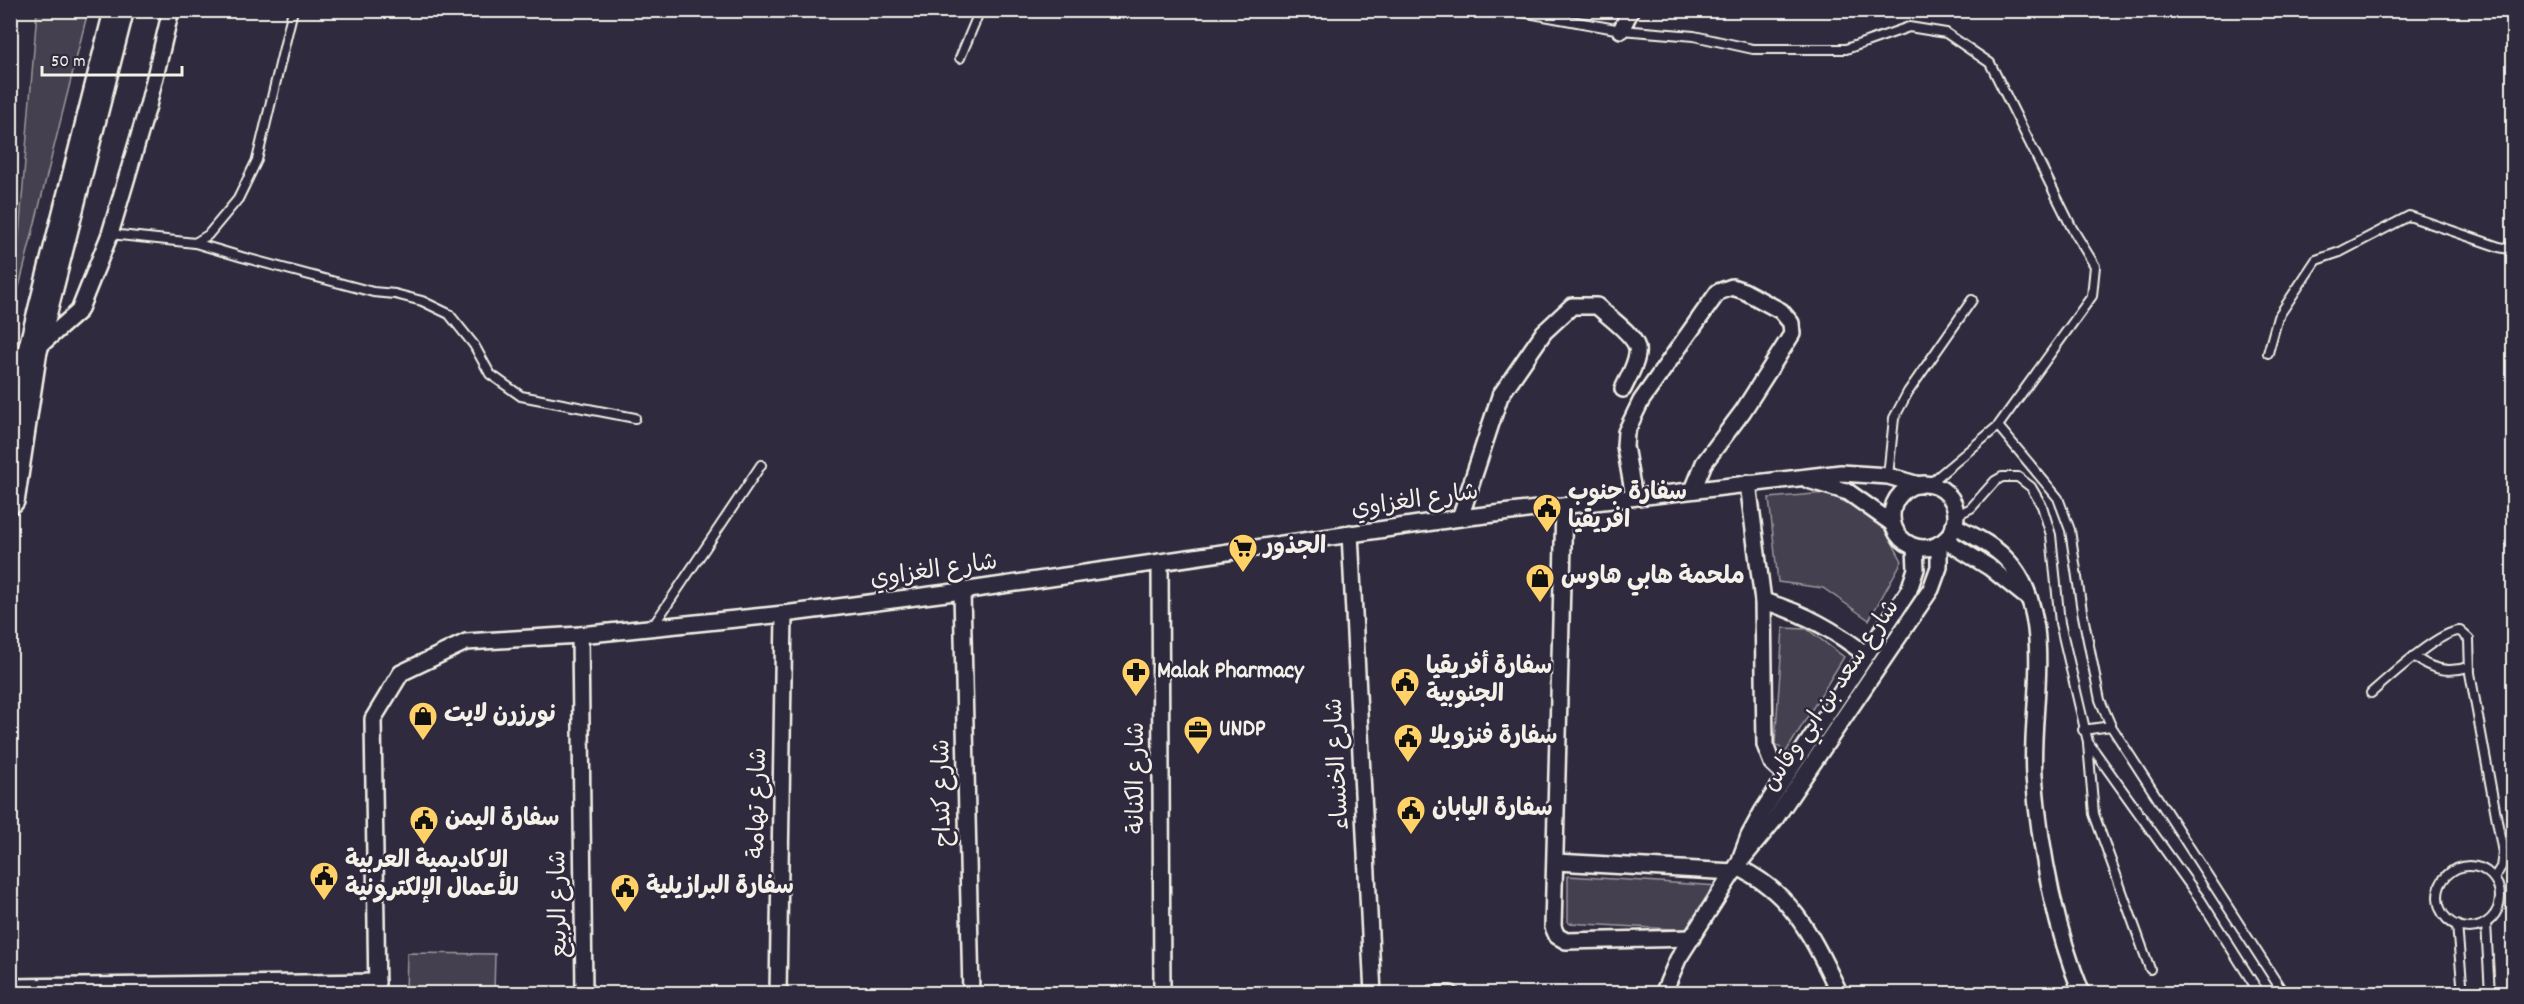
<svg xmlns="http://www.w3.org/2000/svg" width="2524" height="1004" font-family="Dekko,'Playpen Sans Arabic',sans-serif">
<style>
.green{fill:#454050;stroke:#9c989c;stroke-width:1.5}
.lines{fill:none;stroke-linecap:round;stroke-linejoin:round}
.lane-casing{stroke:#f4f1e8;stroke-width:12}
.street-casing{stroke:#f4f1e8;stroke-width:20}
.highway-casing{stroke:#f4f1e8;stroke-width:33}
.lane{stroke:#2f2a3d;stroke-width:8}
.street{stroke:#2f2a3d;stroke-width:15}
.highway{stroke:#2f2a3d;stroke-width:28}
.labels{text-anchor:middle;dominant-baseline:central;stroke-width:5;stroke-linejoin:round;paint-order:stroke}
.poi-label{font-size:24px;font-weight:bold;fill:#f4f1e8;stroke:#2f2a3d;text-anchor:start}
.street-label{font-size:24px;fill:#f4f1e8;stroke:#2f2a3d}
</style>
<rect width="100%" height="100%" fill="#2f2a3d"/>
<filter id="ink" filterUnits="userSpaceOnUse"><feTurbulence type="fractalNoise" baseFrequency=".0167" numOctaves="2"/><feDisplacementMap in="SourceGraphic" scale="12" xChannelSelector="R" yChannelSelector="G"/><feConvolveMatrix kernelMatrix="1 2 1 2 8 2 1 2 1" color-interpolation-filters="sRGB"/></filter>
<g filter="url(#ink)">
<g class="green">
<path d="M 37,11 L 88,11 L 13,311 Z"/>
<path d="M 1826,493 L 1879,518 L 1902,561 L 1869,620 L 1823,588 L 1778,582 L 1769,498 Z"/>
<path d="M 1783,628 L 1807,629 L 1844,657 L 1786,752 L 1775,744 Z"/>
<path d="M 1568,876 L 1718,886 L 1688,930 L 1568,923 Z"/>
<path d="M 407,953 L 495,954 L 494,993 L 406,993 Z"/>
</g>
<g class="lines">
<g class="lane-casing">
<g id="lane">
<path d="M 1511,10 L 1621,30 L 1694,36 L 1753,49 L 1846,49 L 1909,27 L 1946,33 L 1990,63 L 2072,228 L 2095,266 L 2092,296 L 1998,426 L 1928,485"/>
<path d="M 960,58 L 980,10"/>
<path d="M 110,234 L 195,243 L 208,235 L 238,199 L 257,160 L 293,10"/>
<path d="M 195,243 L 242,257 L 373,292 L 395,294 L 422,301 L 449,314 L 474,345 L 490,374 L 521,396 L 635,418"/>
<path d="M 2268,353 L 2278,317 L 2316,260 L 2340,252 L 2409,216 L 2499,247 L 2514,250"/>
<path d="M 1998,426 L 2058,498 L 2070,530 L 2082,611 L 2100,700 L 2111,726 L 2284,994"/>
<path d="M 1888,476 L 1894,418 L 1908,392 L 1972,300"/>
<path d="M 1955,516 L 1971,508 L 1995,481 L 2002,477 L 2018,477 L 2031,487 L 2042,506 L 2051,535 L 2060,623 L 2088,742 L 2200,899 L 2260,994"/>
<path d="M 653,626 L 761,465"/>
<path d="M 2414,656 C 2431,670 2448,673 2469,667"/>
<path d="M 2371,693 C 2388,678 2440,630 2460,631 L 2469,639 L 2470,673 L 2503,853 L 2501,867 L 2494,878"/>
<path d="M 2083,730 L 2111,726"/>
<path d="M 2088,744 L 2094,814 L 2150,969"/>
<circle cx="2469" cy="897" r="31"/>
<path d="M 2486,923 L 2490,994"/>
<path d="M 2457,925 L 2463,994"/>
</g>
</g>
<g class="street-casing">
<g id="street">
<path d="M 1621,30 L 1631,10"/>
<path d="M 36,349 L 79,311 L 110,234 L 148,106 L 171,10"/>
<path d="M 1808,480 L 1848,492 L 1893,524"/>
<path d="M 1748,483 L 1763,601 L 1765,745 L 1772,763 L 1786,776"/>
<circle cx="1924" cy="516" r="32"/>
<path d="M 1634,497 L 1625,446 L 1626,432 L 1641,401 L 1718,292 L 1732,287 L 1744,291 L 1781,311 L 1791,323 L 1792,334 L 1743,411 L 1704,463 L 1693,490"/>
<path d="M 1564,506 L 1553,927 L 1557,936 L 1566,941 L 1692,938"/>
<path d="M 1460,518 L 1500,396 L 1544,332 L 1572,306 L 1597,306 C 1607,316 1634,334 1637,348 C 1639,360 1628,378 1623,389"/>
<path d="M 1954,525 C 1971,535 1990,543 2004,557 C 2059,610 2029,709 2034,776 C 2040,848 2055,927 2082,994"/>
<path d="M 1350,533 L 1373,994"/>
<path d="M 1945,540 L 1989,567 L 2024,595"/>
<path d="M 1160,562 L 1162,994"/>
<path d="M 962,591 L 971,994"/>
<path d="M 1763,601 C 1802,612 1834,629 1866,655"/>
<path d="M 580,635 L 584,994"/>
<path d="M 1741,857 L 1749,836 L 1762,812 L 1909,590 L 1916,569 L 1915,547"/>
<path d="M 1556,862 L 1734,872"/>
<path d="M 1737,867 C 1795,894 1813,940 1840,994"/>
<path d="M 10,987 L 377,982"/>
<path d="M 377,994 L 373,719 L 401,673 L 466,642 L 580,635 L 784,614 L 962,591 L 1460,518 L 1841,473 L 1888,476 L 1919,485"/>
<path d="M 778,994 L 784,614"/>
<path d="M 1432,994 L 1451,994"/>
<path d="M 1663,994 L 1678,959 L 1739,863 L 1775,819 L 1931,589 L 1939,567 L 1939,544"/>
</g>
</g>
<g class="highway-casing">
<path id="highway" d="M 10,499 L 32,353 L 119,10"/>
</g>
<use href="#lane" class="lane"/>
<use href="#street" class="street"/>
<use href="#highway" class="highway"/>
</g>
</g>
<defs>
<g id="civic-pin" transform="scale(1.5)"><path d="M0 17L-7.5 6A9.5 9.5 0 1 1 7.5 6Z" fill="#ffd166" stroke="#2f2a3d"/><path d="M-.6-6.5H3V-4.5H.6V-3L4-1V1h2V6H-6V1h2V-1L-.6-3ZM-1.2 2.5V6h2.4V2.5Z" fill="#111"/></g>
<g id="supermarket-pin" transform="scale(1.5)"><path d="M0 17L-7.5 6A9.5 9.5 0 1 1 7.5 6Z" fill="#ffd166" stroke="#2f2a3d"/><path d="M-6-5.5h2.5l.6 2H6L4.5 2H-2.5L-4.4-4H-6ZM-1.5 3.2a1.3 1.3 0 1 0 .1 0ZM3 3.2a1.3 1.3 0 1 0 .1 0Z" fill="#111"/></g>
<g id="shop-pin" transform="scale(1.5)"><path d="M0 17L-7.5 6A9.5 9.5 0 1 1 7.5 6Z" fill="#ffd166" stroke="#2f2a3d"/><path d="M-5-2.5h2.3a2.7 3.5 0 0 1 5.4 0H5L5.5 6h-11ZM-1.5-2.5h3a1.5 2.3 0 0 0-3 0Z" fill="#111"/></g>
<g id="pharmacy-pin" transform="scale(1.5)"><path d="M0 17L-7.5 6A9.5 9.5 0 1 1 7.5 6Z" fill="#ffd166" stroke="#2f2a3d"/><path d="M-2-6h4v4h4v4h-4v4h-4v-4h-4v-4h4Z" fill="#111"/></g>
<g id="office-pin" transform="scale(1.5)"><path d="M0 17L-7.5 6A9.5 9.5 0 1 1 7.5 6Z" fill="#ffd166" stroke="#2f2a3d"/><path d="M-6-3h4V-5.5h4V-3h4V5H-6ZM-1-4.5V-3h2v-1.5ZM-6 0V1H6V0Z" fill="#111"/></g>
</defs>
<g fill-rule="evenodd">
<use href="#civic-pin" x="1547" y="508"/>
<use href="#supermarket-pin" x="1243" y="548"/>
<use href="#shop-pin" x="1540" y="578"/>
<use href="#pharmacy-pin" x="1136" y="672"/>
<use href="#civic-pin" x="1405" y="682"/>
<use href="#shop-pin" x="423" y="716"/>
<use href="#office-pin" x="1198" y="730"/>
<use href="#civic-pin" x="1408" y="738"/>
<use href="#civic-pin" x="1411" y="810"/>
<use href="#civic-pin" x="424" y="820"/>
<use href="#civic-pin" x="324" y="876"/>
<use href="#civic-pin" x="625" y="888"/>
</g>
<g class="labels">
<g class="poi-label">
<text x="1568" y="494">سفارة جنوب<tspan x="1568" dy="28">افريقيا</tspan></text>
<text x="1264" y="548">الجذور</text>
<text x="1561" y="578">ملحمة هابي هاوس</text>
<text x="1426" y="668">سفارة أفريقيا<tspan x="1426" dy="28">الجنوبية</tspan></text>
<text x="1157" y="672">Malak Pharmacy</text>
<text x="444" y="716">نورزرن لايت</text>
<text x="1219" y="730">UNDP</text>
<text x="1429" y="738">سفارة فنزويلا</text>
<text x="1432" y="810">سفارة اليابان</text>
<text x="445" y="820">سفارة اليمن</text>
<text x="345" y="862">الاكاديمية العربية<tspan x="345" dy="28">للأعمال الإلكترونية</tspan></text>
<text x="646" y="888">سفارة البرازيلية</text>
</g>
<g class="street-label">
<text transform="translate(1415 502) rotate(-8)">شارع الغزاوي</text>
<text transform="translate(934 572) rotate(-8)">شارع الغزاوي</text>
<text transform="translate(1832 696) rotate(-56)">شارع سعد بن ابي وقاس</text>
<text transform="translate(1339 764) rotate(-93)">شارع الخنساء</text>
<text transform="translate(1138 778) rotate(-90)">شارع الكنانة</text>
<text transform="translate(944 793) rotate(-91)">شارع كنداح</text>
<text transform="translate(759 803) rotate(-89)">شارع تهامة</text>
<text transform="translate(560 904) rotate(-91)">شارع الربيع</text>
</g>
</g>
<rect width="2524" height="1004" fill="none" stroke="#2f2a3d" stroke-width="36"/>
<rect x="18" y="18" width="2488" height="968" fill="none" stroke="#f4f1e8" stroke-width="2" filter="url(#ink)"/>
<path d="M42 66v9h140v-9" fill="none" stroke="#f4f1e8" stroke-width="3"/>
<text x="51" y="66" font-size="18" fill="#f4f1e8" stroke="#2f2a3d" stroke-width="4.5" paint-order="stroke">50 m</text>
</svg>
